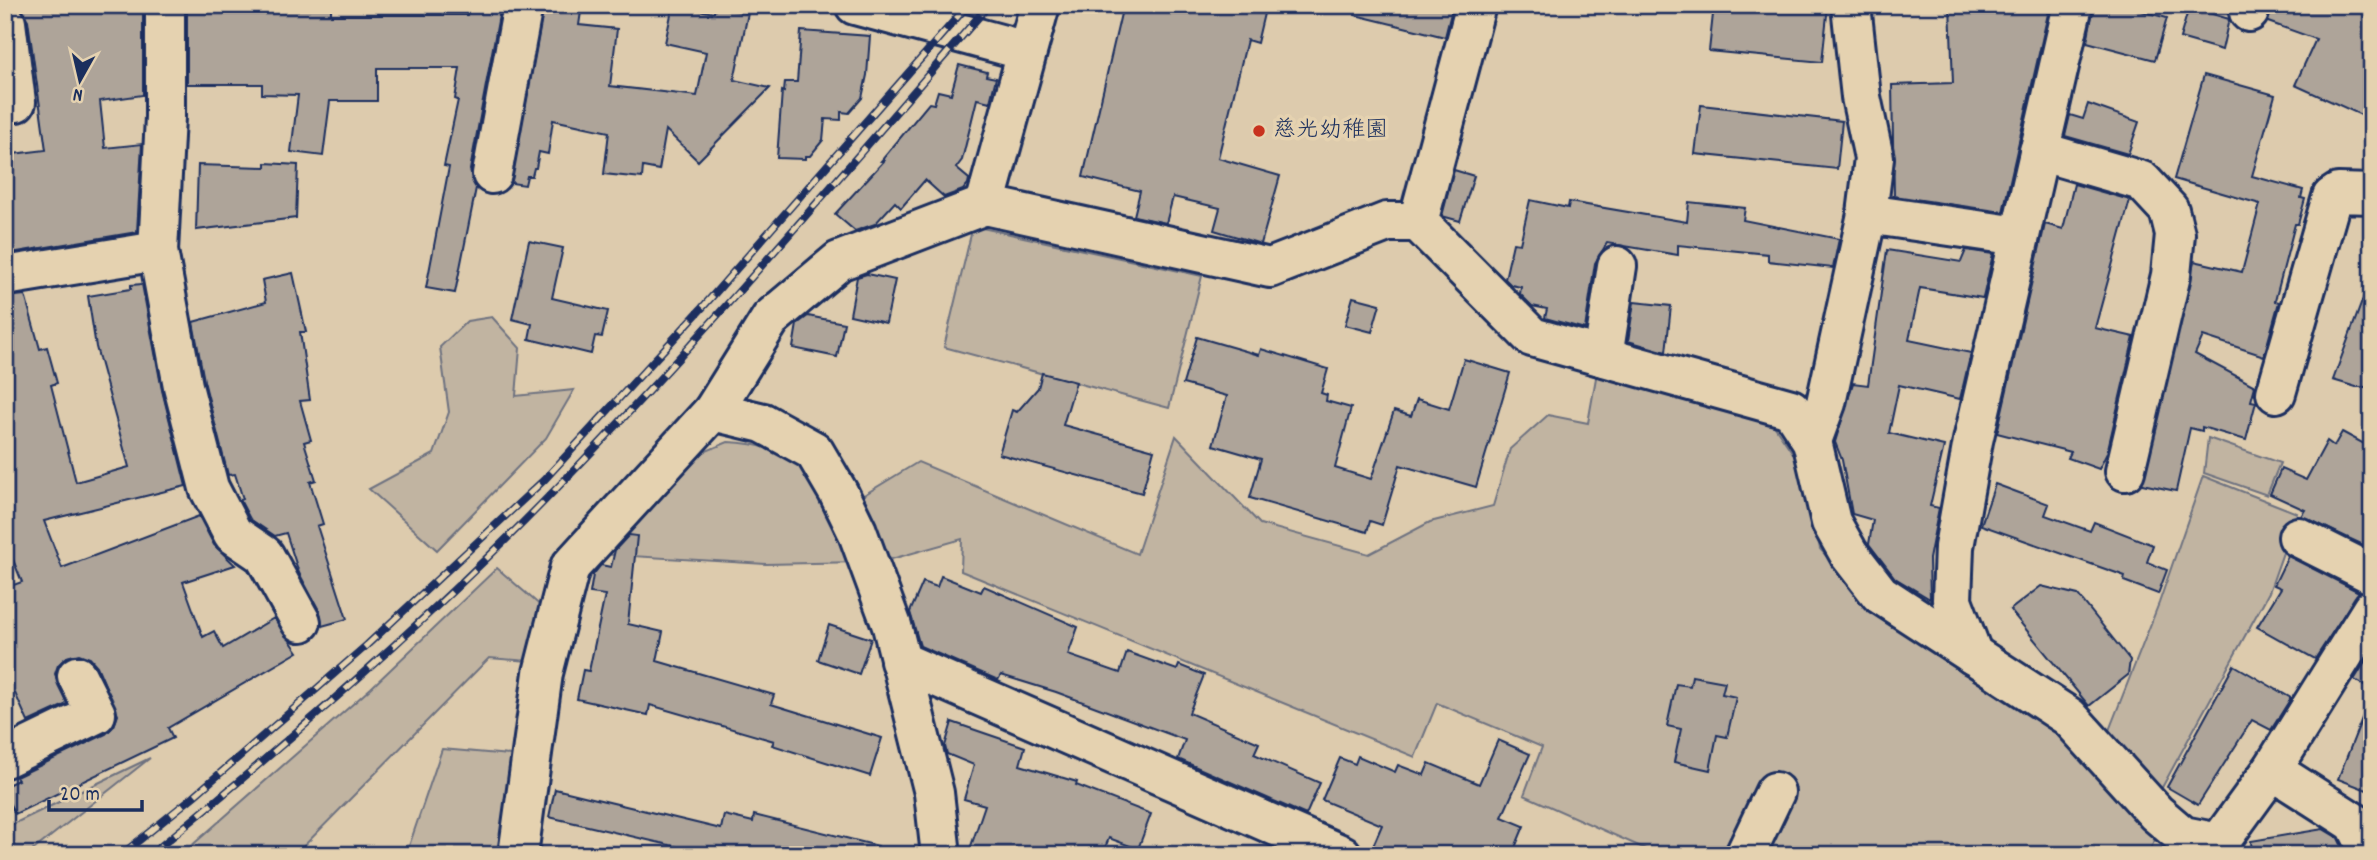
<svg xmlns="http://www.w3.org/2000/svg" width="2377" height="860" font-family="Dekko,'Klee One',sans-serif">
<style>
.green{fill:#c1b4a1;stroke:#6e7280;stroke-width:2}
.building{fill:#aea499;stroke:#1b2f5e;stroke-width:2}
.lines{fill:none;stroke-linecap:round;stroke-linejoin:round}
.minor-casing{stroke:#1b2f5e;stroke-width:44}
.minor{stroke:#e5d2b0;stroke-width:38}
.rail-casing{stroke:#1b2f5e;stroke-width:8}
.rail{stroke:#e5d2b0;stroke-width:5;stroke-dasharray:16;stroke-linecap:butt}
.poi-dot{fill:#c8321e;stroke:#e5d2b0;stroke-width:2.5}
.labels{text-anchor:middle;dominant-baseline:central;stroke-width:7;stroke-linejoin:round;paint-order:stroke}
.poi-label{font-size:23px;fill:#1b2f5e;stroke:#e5d2b0;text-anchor:start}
</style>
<rect width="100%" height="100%" fill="#ddcbad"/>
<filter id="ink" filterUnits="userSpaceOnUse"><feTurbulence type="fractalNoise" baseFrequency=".0143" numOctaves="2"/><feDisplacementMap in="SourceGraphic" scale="14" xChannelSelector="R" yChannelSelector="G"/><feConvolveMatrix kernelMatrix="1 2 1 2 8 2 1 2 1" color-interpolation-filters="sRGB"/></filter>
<g filter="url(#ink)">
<g class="green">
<path d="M 973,226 L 1202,276 L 1169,408 L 944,347 Z"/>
<path d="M 492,317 L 520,348 L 516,396 L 574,390 L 546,438 L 437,550 L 369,489 L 434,454 L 449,412 L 440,347 L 467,321 Z"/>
<path d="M 1597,372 L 1771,421 L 1803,468 L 1820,549 L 1875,609 L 2060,728 L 2155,840 L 2147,855 L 1659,855 L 1524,795 L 1542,747 L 1437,703 L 1415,757 L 961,571 L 962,539 L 881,562 L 859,498 L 918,462 L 1137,554 L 1176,436 L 1260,524 L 1369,554 L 1430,522 L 1493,506 L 1510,449 L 1548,415 L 1588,423 Z"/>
<path d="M 2208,438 L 2280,463 L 2267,495 L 2204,473 Z"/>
<path d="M 728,442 C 758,443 783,450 808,467 L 860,562 L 766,564 L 597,554 L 699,454 Z"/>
<path d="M 2203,476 L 2297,513 L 2269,592 L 2159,793 L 2108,733 L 2159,603 Z"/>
<path d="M 497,568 L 542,607 L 529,661 L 489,658 L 295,855 L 181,855 L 371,688 Z"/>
<path d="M 442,749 L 522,756 L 507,855 L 406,855 Z"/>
<path d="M 150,758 L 27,855 L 5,855 L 5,828 Z"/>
</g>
<g class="building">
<path d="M 18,5 L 143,5 L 143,95 L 100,101 L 105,148 L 142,144 L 137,232 L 5,254 L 5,155 L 46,150 L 28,20 Z"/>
<path d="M 187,5 L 331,5 L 331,15 L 467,15 L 469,5 L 501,5 L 470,170 L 476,188 L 455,293 L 426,288 L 449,167 L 444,166 L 458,100 L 455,99 L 460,68 L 377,68 L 377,101 L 330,101 L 323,156 L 291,152 L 298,95 L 262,94 L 262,84 L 187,84 Z"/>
<path d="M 544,5 L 582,5 L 579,25 L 617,29 L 610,86 L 697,96 L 706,52 L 665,43 L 673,5 L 714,13 L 715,7 L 748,13 L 734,80 L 770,88 L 698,161 L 666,130 L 659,170 L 643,167 L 642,178 L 604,174 L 609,132 L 553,120 L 548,154 L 539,152 L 536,168 L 534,168 L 532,176 L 527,176 L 525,185 L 511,183 Z"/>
<path d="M 1123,5 L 1266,5 L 1257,43 L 1247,40 L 1218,158 L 1280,176 L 1261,244 L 1214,230 L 1220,208 L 1173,197 L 1166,223 L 1134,216 L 1140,191 L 1083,177 Z"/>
<path d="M 1356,5 L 1453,5 L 1445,37 L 1355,15 Z"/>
<path d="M 1714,5 L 1828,5 L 1822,62 L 1709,51 Z"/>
<path d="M 1950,5 L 2050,5 L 2003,212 L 1894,196 L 1892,85 L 1953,83 Z"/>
<path d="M 2094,5 L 2120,5 L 2167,18 L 2155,60 L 2087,42 Z"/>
<path d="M 2272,5 L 2372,5 L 2372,120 L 2295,85 L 2316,39 L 2268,22 Z"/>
<path d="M 2189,7 L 2229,19 L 2222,50 L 2180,38 Z"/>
<path d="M 801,31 L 870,36 L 867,75 L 862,98 L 849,113 L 841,112 L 841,120 L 825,119 L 823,140 L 810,156 L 805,156 L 805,159 L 777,158 L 782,91 L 784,92 L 785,82 L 797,82 Z"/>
<path d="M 959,65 L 987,72 L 986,76 L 996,78 L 990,102 L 977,99 L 962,160 L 956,168 L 969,179 L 968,184 L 963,190 L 944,197 L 925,180 L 901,208 L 895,202 L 875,224 L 855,231 L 835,214 L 884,161 L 881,161 L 929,103 L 934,104 L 938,91 L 951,94 Z"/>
<path d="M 2204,75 L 2275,95 L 2252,176 L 2303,190 L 2301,198 L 2305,199 L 2298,224 L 2295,224 L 2275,301 L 2279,302 L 2264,356 L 2203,336 L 2195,354 L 2255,386 L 2251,401 L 2256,402 L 2246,440 L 2202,427 L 2202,431 L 2190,428 L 2176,491 L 2142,484 L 2194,261 L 2242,272 L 2260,204 L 2174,179 Z"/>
<path d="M 2088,104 L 2139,122 L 2128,154 L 2065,136 L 2070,115 L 2083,119 Z"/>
<path d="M 1701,105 L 1842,121 L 1837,169 L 1695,154 Z"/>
<path d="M 266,163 L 298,165 L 296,218 L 196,230 L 198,165 L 266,167 Z"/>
<path d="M 1454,170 L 1474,176 L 1460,221 L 1442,216 Z"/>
<path d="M 2074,184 L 2130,200 L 2095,328 L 2134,337 L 2107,453 L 2099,469 L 2068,458 L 2071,452 L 1997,433 L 2045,224 L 2063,229 Z"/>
<path d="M 1530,200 L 1568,208 L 1569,202 L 1687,222 L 1689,202 L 1745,208 L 1743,220 L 1839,239 L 1833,268 L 1768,261 L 1768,254 L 1678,245 L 1678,255 L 1607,243 L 1595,263 L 1585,329 L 1545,318 L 1547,309 L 1532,306 L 1520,294 L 1521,287 L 1511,285 L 1505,279 L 1513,243 L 1520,244 Z"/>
<path d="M 529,241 L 563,248 L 552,298 L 608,311 L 602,337 L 595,336 L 591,354 L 529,339 L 532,324 L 512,319 Z"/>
<path d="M 1887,250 L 1961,262 L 1966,250 L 1993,254 L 1983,298 L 1920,288 L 1909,340 L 1971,353 L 1960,399 L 1899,385 L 1889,433 L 1944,446 L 1930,506 L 1939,508 L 1929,559 L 1930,599 L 1895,578 L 1869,544 L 1873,520 L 1852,514 L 1842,460 L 1835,442 L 1853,383 L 1868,385 Z"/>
<path d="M 293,273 L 306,332 L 300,332 L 310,400 L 300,401 L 311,440 L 304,442 L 316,480 L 310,482 L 323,524 L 317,526 L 347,619 L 322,626 L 320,612 L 299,573 L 286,533 L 275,536 L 250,519 L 240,500 L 243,499 L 235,474 L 228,475 L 204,381 L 193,322 L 266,302 L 262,280 Z"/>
<path d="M 867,274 L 895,280 L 886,323 L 850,315 L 857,277 Z"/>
<path d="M 142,284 L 162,390 L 186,486 L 44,521 L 62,568 L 199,516 L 214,545 L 235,565 L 183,582 L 203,637 L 214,631 L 223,648 L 274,618 L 298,652 L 168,728 L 173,738 L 15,814 L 5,795 L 5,786 L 18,780 L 16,777 L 106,734 L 114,726 L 118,715 L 97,666 L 90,658 L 79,654 L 67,657 L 58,665 L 55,674 L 67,704 L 28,722 L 15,693 L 5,698 L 5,588 L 22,582 L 5,540 L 5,297 L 25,295 L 40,349 L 47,347 L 57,383 L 51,385 L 76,482 L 129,467 L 96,347 L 88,296 L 131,289 L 131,285 Z"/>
<path d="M 2367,288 L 2372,289 L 2372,372 L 2366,387 L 2356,387 L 2333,380 Z"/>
<path d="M 1353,297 L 1380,304 L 1372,332 L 1345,325 Z"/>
<path d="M 1634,302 L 1671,306 L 1666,352 L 1628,341 Z"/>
<path d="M 808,316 L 844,323 L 837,357 L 793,348 L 797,324 Z"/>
<path d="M 1197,337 L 1259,355 L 1261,349 L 1328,369 L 1321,393 L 1327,395 L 1326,401 L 1351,408 L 1335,468 L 1371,479 L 1394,411 L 1411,416 L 1417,399 L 1449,409 L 1464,359 L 1510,373 L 1476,487 L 1400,465 L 1382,525 L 1370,521 L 1367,532 L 1250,498 L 1261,459 L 1213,445 L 1227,396 L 1183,384 Z"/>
<path d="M 1042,373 L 1076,382 L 1063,425 L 1154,450 L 1142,493 L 999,454 L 1012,410 L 1017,412 L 1038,388 Z"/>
<path d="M 2342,432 L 2372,448 L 2372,549 L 2301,516 L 2305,510 L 2270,494 L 2281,469 L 2306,480 L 2327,441 L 2334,446 Z"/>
<path d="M 1995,484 L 2049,504 L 2045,515 L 2090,531 L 2094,522 L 2153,545 L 2147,562 L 2167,570 L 2158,594 L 2124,581 L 2125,576 L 1981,525 Z"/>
<path d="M 629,535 L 637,536 L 628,624 L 663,632 L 657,661 L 774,695 L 771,704 L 882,738 L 870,776 L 772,745 L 774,741 L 650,705 L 648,715 L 577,699 L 583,670 L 589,671 L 605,595 L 590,593 L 593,575 L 601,565 L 611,567 L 615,550 Z"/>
<path d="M 2288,556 L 2359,592 L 2315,659 L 2257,627 L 2281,588 L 2274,585 Z"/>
<path d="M 941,576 L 981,592 L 984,586 L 1078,627 L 1068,655 L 1120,673 L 1127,652 L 1177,670 L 1179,665 L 1204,675 L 1189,713 L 1259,743 L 1254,754 L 1320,783 L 1306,815 L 1178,759 L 1185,740 L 1056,692 L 1001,675 L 998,680 L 920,646 L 910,612 L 923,582 L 937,587 Z"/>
<path d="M 2041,586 L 2078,595 L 2130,660 L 2128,675 L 2089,706 L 2010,610 Z"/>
<path d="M 829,625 L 871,639 L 859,674 L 818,660 Z"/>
<path d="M 2372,651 L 2372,689 L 2354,680 Z"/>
<path d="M 2234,665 L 2291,698 L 2271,730 L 2252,720 L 2198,805 L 2167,787 Z"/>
<path d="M 1692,676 L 1725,682 L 1722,694 L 1736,697 L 1727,737 L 1717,735 L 1710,770 L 1674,762 L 1681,729 L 1667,726 L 1676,684 L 1690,686 Z"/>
<path d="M 2370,698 L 2372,699 L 2372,792 L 2338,779 Z"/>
<path d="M 952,722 L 1025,747 L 1020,765 L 1077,782 L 1076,785 L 1151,814 L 1138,849 L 1109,838 L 1102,855 L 968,855 L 985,805 L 964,799 L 974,765 L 947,754 L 945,746 Z"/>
<path d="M 1498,740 L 1530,754 L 1502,817 L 1524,826 L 1512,855 L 1369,855 L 1382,825 L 1322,800 L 1340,758 L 1355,764 L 1358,756 L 1395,772 L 1398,765 L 1424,775 L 1429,763 L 1479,784 Z"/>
<path d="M 555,789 L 721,829 L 724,815 L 753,822 L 754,815 L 878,846 L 877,855 L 712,855 L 549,817 Z"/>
<path d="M 2323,829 L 2338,838 L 2346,855 L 2252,855 L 2251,841 Z"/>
</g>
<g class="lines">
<g class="minor-casing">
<g id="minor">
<path d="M 165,5 L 165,117 L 158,251 L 183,386 L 209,488 L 233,534 L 264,555 L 301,622"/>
<path d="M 855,5 L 1026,51"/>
<path d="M 1476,5 L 1418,222 L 1532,337 L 1791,409 L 1812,441 L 1831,522 L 1849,554 L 1880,594 L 2069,717 L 2156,813 L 2183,836 L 2219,843"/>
<path d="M 2249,12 L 2251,5"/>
<path d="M 5,103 L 16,102 L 6,23"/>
<path d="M 2039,151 L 2142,181 L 2169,210 L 2175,234 L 2171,275 L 2125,471"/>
<path d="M 492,174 L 523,5"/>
<path d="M 985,205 L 1040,5"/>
<path d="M 1867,214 L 2019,236"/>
<path d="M 5,276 L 158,251"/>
<path d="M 1603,357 L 1617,266"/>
<path d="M 2276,393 L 2332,197 L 2338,193 L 2372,194"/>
<path d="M 713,411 L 763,423 L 814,451 L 838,492 L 857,531 L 892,626 L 934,793 L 941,855"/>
<path d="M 1812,441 L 1826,403 L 1867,214 L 1874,158 L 1861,97 L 1851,5"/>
<path d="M 2298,537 L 2372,574"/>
<path d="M 1973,655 L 1952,600 L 1954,547 L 1973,441 L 2073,5"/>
<path d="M 900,661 L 1342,855"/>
<path d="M 5,758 L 96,714 L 77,676"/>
<path d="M 2272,770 L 2355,823 L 2371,855"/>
<path d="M 2219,843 L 2272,770 L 2372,609"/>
<path d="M 518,855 L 543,673 L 570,567 L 713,411 L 771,318 L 839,261 L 985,205 L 1270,268 L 1387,222 L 1418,222"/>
<path d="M 1745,855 L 1775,792"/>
</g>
</g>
<use href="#minor" class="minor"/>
<g class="rail-casing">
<g id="rail">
<path d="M 121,855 L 194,796 L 367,645 L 544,480 L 702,308 L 968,5"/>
<path d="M 150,855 C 291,740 430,619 556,489 C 707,333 847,168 989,5"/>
</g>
</g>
<use href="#rail" class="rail"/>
</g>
</g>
<circle class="poi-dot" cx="1259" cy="131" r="7"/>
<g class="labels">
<g class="poi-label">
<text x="1273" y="131">慈光幼稚園</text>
</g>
</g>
<rect width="2377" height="860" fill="none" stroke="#e5d2b0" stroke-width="28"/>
<rect x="14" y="14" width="2349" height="832" fill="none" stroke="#1b2f5e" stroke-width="2.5" filter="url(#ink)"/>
<g transform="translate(80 80) rotate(188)" stroke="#e5d2b0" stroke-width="5" paint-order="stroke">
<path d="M0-5L12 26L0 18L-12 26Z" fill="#1b2f5e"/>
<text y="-10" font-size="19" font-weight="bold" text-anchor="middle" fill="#1b2f5e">N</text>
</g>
<path d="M49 800v10h93v-10" fill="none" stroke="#1b2f5e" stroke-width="3.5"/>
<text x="60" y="800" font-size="21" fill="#1b2f5e" stroke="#e5d2b0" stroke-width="5" paint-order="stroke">20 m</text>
</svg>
